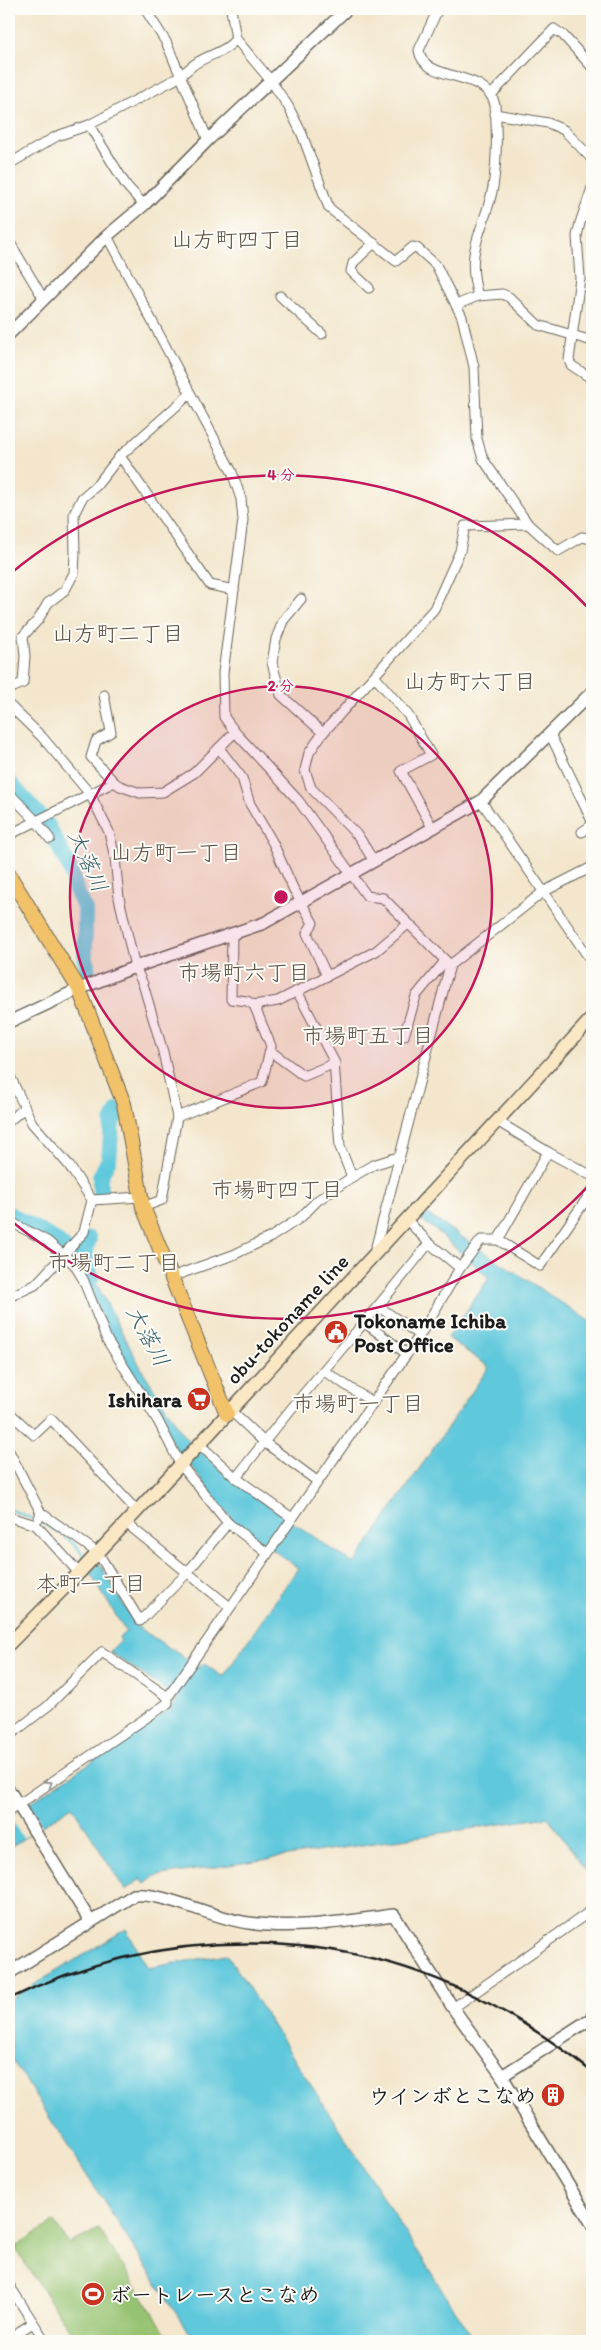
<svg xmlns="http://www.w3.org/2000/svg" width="601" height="2350" font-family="Itim,'Klee One',sans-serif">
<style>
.green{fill:#96c371;stroke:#597046}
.water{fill:#5fc8db;stroke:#3e727c}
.pier{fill:#f3e6cc}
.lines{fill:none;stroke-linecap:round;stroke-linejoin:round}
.stream{stroke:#5fc8db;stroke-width:2.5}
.river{stroke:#5fc8db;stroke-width:16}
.minor-casing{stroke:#67635a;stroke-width:11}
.tertiary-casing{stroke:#67635a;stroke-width:14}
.secondary-casing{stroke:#67635a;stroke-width:15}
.primary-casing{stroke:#67635a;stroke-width:16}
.minor{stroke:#fff;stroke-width:9}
.tertiary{stroke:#fff;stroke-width:11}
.secondary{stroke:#fae7c3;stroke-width:12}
.primary{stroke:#f2c26a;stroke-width:14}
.rail{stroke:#1c1c1c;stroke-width:2.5}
.oneway{stroke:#999}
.ring{fill:none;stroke:#c2185b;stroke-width:2.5}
.labels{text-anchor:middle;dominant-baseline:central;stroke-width:4;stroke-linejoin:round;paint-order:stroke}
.street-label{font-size:21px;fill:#1c1c1c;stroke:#fdfcf7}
.poi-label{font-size:21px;font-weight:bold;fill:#1c1c1c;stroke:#fdfcf7;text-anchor:start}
.neighbourhood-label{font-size:22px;fill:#5c4e41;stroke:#fdfcf7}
.water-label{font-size:22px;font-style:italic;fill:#376168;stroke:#fdfcf7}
.centre{fill:#c2185b;stroke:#fdfcf7;stroke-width:2.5}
.ring-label{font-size:15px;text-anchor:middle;font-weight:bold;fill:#c2185b;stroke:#fdfcf7;stroke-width:4;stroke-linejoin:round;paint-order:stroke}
</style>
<rect width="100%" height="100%" fill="#fdfcf7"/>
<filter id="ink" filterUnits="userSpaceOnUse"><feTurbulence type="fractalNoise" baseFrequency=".02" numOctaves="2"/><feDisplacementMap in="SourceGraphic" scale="10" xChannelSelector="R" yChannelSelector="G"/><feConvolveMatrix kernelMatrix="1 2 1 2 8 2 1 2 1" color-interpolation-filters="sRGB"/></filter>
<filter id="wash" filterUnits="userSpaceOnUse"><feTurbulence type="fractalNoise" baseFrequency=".0096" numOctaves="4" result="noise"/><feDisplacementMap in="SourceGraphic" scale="20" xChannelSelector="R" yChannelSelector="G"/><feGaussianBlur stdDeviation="1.12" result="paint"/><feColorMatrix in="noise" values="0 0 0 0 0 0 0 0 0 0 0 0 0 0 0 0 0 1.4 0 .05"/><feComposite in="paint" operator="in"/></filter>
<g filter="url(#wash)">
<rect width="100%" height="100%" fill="#f3e6cc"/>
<path class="green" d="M 54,2222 L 69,2244 L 99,2229 L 171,2341 L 77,2341 L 14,2247 Z"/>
<g class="water">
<path d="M 427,1214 L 592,1323 L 592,1880 L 548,1817 L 155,1876 L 145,1884 L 141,1879 L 125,1890 L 72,1806 L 9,1848 L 9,1817 L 172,1708 L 178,1699 L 110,1652 L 121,1641 L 119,1637 L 126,1632 L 90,1573 L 99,1563 L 136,1626 L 200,1668 L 203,1663 L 223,1677 L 298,1568 L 234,1522 L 193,1468 L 178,1452 L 110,1339 L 82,1271 L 73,1256 L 83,1262 L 86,1257 L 89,1270 L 141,1368 L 183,1435 L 232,1481 L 354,1564 L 489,1367 L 448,1338 L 489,1278 L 433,1228 L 420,1220 Z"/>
<path d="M 126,1929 L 148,1968 L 227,1954 L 475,2341 L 194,2341 L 9,2055 L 9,2000 Z"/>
</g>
<path class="pier" d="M 29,1804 L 42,1826 L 23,1838 L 9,1817 Z"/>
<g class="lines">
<path class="stream" d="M 9,1509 C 39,1521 67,1532 87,1559"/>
<g class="river">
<path d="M 9,782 L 47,824 L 71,870 L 76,890 L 85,909 L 85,951 L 88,973"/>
<path d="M 100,1193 L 100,1177 L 109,1159 L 112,1122 L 118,1110"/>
<path d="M 9,1214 L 55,1240 L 88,1270"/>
<path d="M 89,1239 C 84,1251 85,1265 92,1277"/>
</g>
</g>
</g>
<g filter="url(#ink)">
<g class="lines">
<g class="minor-casing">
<g id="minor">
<path d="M 145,9 L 166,42 L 208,140"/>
<path d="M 231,9 L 236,39 L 271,81 L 288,106 L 302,134 L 329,208 L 396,261 L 413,247 L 417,248 L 436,265 L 462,317 L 474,367 L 477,439 L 483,459 L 528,524 L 558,551 L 582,537 L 592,539"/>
<path d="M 438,9 L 419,50 C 423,84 487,68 495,105 C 497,131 497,161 493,187 C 485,230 464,247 478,296"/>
<path d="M 491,95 L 554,29 L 563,35 L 592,67"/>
<path d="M 495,114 L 548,123 L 564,130 L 592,159"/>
<path d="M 89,125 L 126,185 L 144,205"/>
<path d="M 9,164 L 57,136 L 89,125 L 168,83 C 180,78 181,75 191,67 C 204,55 224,54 236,39"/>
<path d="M 592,188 L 580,223 L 577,236 L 580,278 L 569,360 L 571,365 L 592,379"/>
<path d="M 107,236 L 232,472 L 241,499 L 243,520 L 223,673 L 224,717 L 235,732 L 298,800 L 367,896 L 383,898 L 450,965"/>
<path d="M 9,241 L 43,298"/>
<path d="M 369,288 L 351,271 L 353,263 L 374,243"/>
<path d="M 280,296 L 322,334"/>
<path d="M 456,305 L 478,296 L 502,294 L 509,297 L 538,325 L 592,341"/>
<path d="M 120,456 L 210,585 L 234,590"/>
<path d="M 301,599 L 283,621 L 276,639 L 272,663 L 281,695 L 323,733"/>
<path d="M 375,677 L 408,715 L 431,755 L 401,771 L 432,827"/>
<path d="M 9,689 L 23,683 L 25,656 L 23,636 L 38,620 L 48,603 L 65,590 L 74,573 L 75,554 L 74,514 L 82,498 L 97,485 L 120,456 L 190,394"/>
<path d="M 104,695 L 111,732 L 96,741 L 91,757 L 114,782 L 120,786 L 140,793 L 163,792 L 194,773 L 235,732"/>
<path d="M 9,705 L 42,737 L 90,794 L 109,832 L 115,858 L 119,898 L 135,967 L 143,984 L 163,1052 L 177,1117 L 162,1200 L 143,1207"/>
<path d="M 550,734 L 592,821"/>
<path d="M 219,748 L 242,778 L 250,804 L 273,843 L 293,888 L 313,923 L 307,933 L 327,976"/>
<path d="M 9,793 L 37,822 L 50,839"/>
<path d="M 481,801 L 592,962"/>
<path d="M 582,832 L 592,825"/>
<path d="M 9,835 L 114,782"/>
<path d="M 373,860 L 359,837 L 311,788 L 305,770 L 309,753 L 322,734 L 434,609 L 460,551 L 465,526 L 528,524"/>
<path d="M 297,991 L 334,1061 L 340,1147 L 352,1177"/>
<path d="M 254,1005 L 278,1001 L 376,951 L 408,924"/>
<path d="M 404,1036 L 416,996 L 445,961"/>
<path d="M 270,1051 L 304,1076 L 335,1063"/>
<path d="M 9,1074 L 32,1123 L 68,1164 L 92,1200 L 84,1232 L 66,1252 L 35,1285 L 9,1297"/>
<path d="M 177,1117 L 262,1082 L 271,1046 L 254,1005 L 247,1001 L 231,999 L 232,935"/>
<path d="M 9,1121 L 24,1108"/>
<path d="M 548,1152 L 592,1176"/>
<path d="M 92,1200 L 141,1197"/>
<path d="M 406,1219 L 429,1243 L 460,1268"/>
<path d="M 9,1221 L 47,1241 L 74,1264 L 83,1279 L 107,1340 L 158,1421 L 180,1464 L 228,1523 L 267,1553"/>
<path d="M 498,1240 L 540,1266 L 592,1191"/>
<path d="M 374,1254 L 450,965 L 543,892 L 592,867"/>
<path d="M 171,1277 L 233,1255 L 271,1237 L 300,1218 L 318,1200 L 352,1177 L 373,1165 L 398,1157"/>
<path d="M 379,1307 L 420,1335"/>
<path d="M 365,1323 L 407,1354"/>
<path d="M 324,1371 L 372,1402"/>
<path d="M 9,1410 L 12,1415 L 34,1435 L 51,1419 L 136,1510"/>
<path d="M 230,1410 L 264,1442 L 317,1481"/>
<path d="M 199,1444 L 236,1478 L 292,1518"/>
<path d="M 9,1451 L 41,1513 L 39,1518"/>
<path d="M 236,1478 C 297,1397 367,1323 429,1243"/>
<path d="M 41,1513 L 98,1553 L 140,1621 L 186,1574 L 228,1523"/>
<path d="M 9,1517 L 36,1525 L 79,1573"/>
<path d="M 126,1523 L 230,1607"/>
<path d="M 9,1736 L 48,1706 L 102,1652 L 168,1697"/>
<path d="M 9,1811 L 168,1703 L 168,1697 L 420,1335 L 460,1268 L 481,1240 L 498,1240 L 548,1152 L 497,1121"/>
<path d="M 453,2008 L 592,1910"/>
<path d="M 9,2285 L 45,2341"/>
<path d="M 9,2338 L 33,2323"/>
</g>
</g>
<g class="tertiary-casing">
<g id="tertiary">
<path d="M 9,334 L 107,236 L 144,205 L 208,140 L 347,9"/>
<path d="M 9,1022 L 79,989 L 135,967 L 264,923 L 481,801 L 592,692"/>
<path d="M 9,1790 L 90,1921"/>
<path d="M 9,1973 L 134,1895 C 165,1892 214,1919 249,1923 C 298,1930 345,1921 394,1915 L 453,2008 L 502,2076 L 592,2224"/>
<path d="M 502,2076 L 592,2018"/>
</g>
</g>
<g class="secondary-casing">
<path id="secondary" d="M 9,1644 L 79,1573 L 196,1448 L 592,1018"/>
</g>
<g class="primary-casing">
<path id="primary" d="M 9,875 L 79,989 L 124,1104 L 143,1207 L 227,1414"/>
</g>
<use href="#minor" class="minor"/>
<use href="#tertiary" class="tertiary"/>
<use href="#secondary" class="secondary"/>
<use href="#primary" class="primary"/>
<path class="rail" d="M 9,1999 C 160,1925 342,1923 492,2005 C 527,2024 561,2047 592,2072"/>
</g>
<defs><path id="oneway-chevron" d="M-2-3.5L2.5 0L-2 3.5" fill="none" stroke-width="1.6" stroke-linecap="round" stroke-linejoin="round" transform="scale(1.25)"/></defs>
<use class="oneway" href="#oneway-chevron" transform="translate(49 1784) rotate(-34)"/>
</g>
<circle cx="281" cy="897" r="211" fill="#c2185b" fill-opacity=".12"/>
<g class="ring">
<circle cx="281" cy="897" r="211"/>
<path d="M592 1182A422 422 0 0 1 10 1220M10 574A422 422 0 0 1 592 612"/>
</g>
<defs>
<g id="civic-disc" transform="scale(1.25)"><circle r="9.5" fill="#c8321e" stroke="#fdfcf7"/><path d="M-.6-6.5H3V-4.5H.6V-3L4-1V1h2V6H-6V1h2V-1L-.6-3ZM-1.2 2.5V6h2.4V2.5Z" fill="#fff"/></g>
<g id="supermarket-disc" transform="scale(1.25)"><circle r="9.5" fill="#c8321e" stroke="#fdfcf7"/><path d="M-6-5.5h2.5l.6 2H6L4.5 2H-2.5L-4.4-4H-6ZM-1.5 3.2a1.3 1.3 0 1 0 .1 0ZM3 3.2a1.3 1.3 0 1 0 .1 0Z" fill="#fff"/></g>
<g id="building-disc" transform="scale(1.25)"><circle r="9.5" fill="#c8321e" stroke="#fdfcf7"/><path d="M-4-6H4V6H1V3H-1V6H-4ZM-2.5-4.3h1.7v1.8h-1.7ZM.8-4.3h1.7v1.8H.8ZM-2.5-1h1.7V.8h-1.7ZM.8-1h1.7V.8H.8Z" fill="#fff"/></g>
<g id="stadium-disc" transform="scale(1.25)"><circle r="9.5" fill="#c8321e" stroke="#fdfcf7"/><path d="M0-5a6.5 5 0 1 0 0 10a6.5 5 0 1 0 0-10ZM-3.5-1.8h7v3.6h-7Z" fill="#fff"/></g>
</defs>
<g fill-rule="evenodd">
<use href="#civic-disc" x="336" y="1332"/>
<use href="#supermarket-disc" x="199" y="1399"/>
<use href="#building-disc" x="553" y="2095"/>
<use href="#stadium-disc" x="93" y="2294"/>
</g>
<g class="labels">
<g class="street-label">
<text transform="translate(287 1319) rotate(-47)">obu-tokoname line</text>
</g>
<g class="poi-label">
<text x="354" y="1320">Tokoname Ichiba<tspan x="354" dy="24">Post Office</tspan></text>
<text x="182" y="1399" text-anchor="end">Ishihara</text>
<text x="536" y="2095" text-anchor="end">ウインボとこなめ</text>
<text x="110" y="2294">ボートレースとこなめ</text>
</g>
<g class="neighbourhood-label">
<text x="237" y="239">山方町四丁目</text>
<text x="118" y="633">山方町二丁目</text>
<text x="470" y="681">山方町六丁目</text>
<text x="176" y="852">山方町一丁目</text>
<text x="244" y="972">市場町六丁目</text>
<text x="368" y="1035">市場町五丁目</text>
<text x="277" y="1189">市場町四丁目</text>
<text x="114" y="1262">市場町二丁目</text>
<text x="358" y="1403">市場町一丁目</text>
<text x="91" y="1583">本町一丁目</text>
</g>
<g class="water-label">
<text transform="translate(88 861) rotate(66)">大落川</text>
<text transform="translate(148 1336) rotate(62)">大落川</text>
</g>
</g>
<circle cx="281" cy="897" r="8" class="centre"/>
<g class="ring-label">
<text x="281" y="480">4 分</text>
<text x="281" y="691">2 分</text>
</g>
<rect width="601" height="2350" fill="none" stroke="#fdfcf7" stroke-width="30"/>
</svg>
